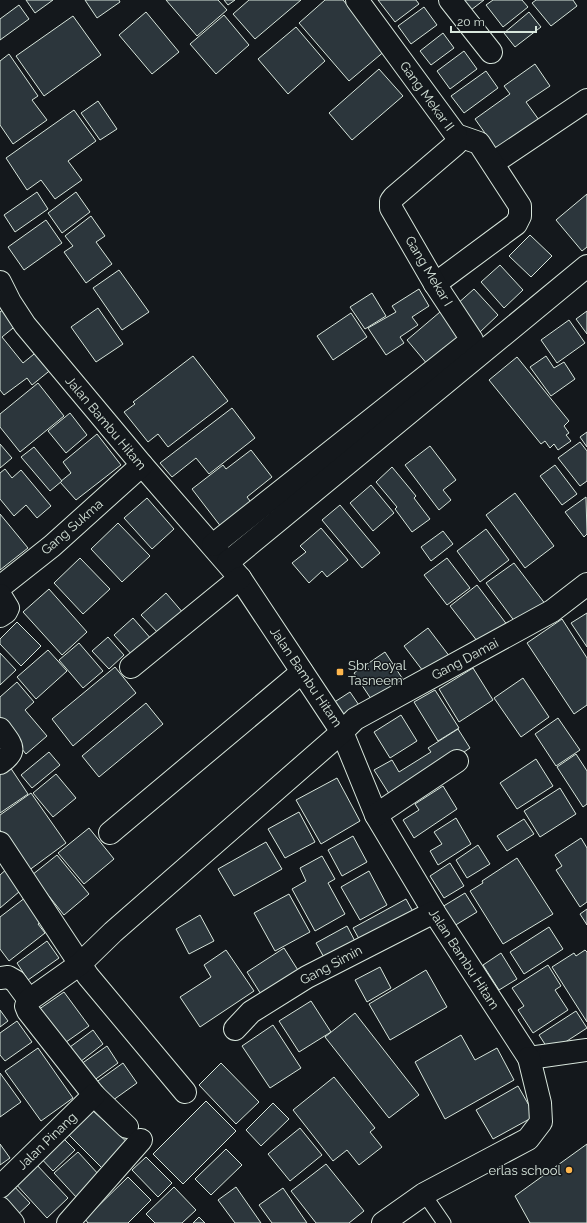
<svg xmlns="http://www.w3.org/2000/svg" width="587" height="1223" font-family="Raleway,sans-serif">
<style>
.building{fill:#2c363c;stroke:#d8e6dc}
.lines{fill:none;stroke-linecap:round;stroke-linejoin:round}
.service-casing{stroke:#d8e6dc;stroke-width:15}
.minor-casing{stroke:#d8e6dc;stroke-width:24}
.service{stroke:#14181c;stroke-width:13}
.minor{stroke:#14181c;stroke-width:22}
.poi-dot{fill:#ffb74d;stroke:#14181c;stroke-width:1.5}
.labels{text-anchor:middle;dominant-baseline:central;stroke-width:3;stroke-linejoin:round;paint-order:stroke}
.street-label{font-size:13px;fill:#d8e6dc;stroke:#14181c}
.poi-label{font-size:13px;fill:#d8e6dc;stroke:#14181c;text-anchor:start}
</style>
<rect width="100%" height="100%" fill="#14181c"/>
<g class="building">
<path d="M 26,0 L 53,0 L 35,13 Z"/>
<path d="M 85,0 L 119,0 L 120,2 L 97,18 Z"/>
<path d="M 166,0 L 218,0 L 227,10 L 197,36 Z"/>
<path d="M 224,0 L 235,0 L 228,5 Z"/>
<path d="M 249,0 L 301,0 L 255,39 L 233,14 Z"/>
<path d="M 325,0 L 343,0 L 386,50 L 349,81 L 299,23 Z"/>
<path d="M 378,0 L 416,0 L 419,4 L 395,22 Z"/>
<path d="M 463,0 L 484,0 L 471,10 Z"/>
<path d="M 493,0 L 522,0 L 528,7 L 503,27 L 486,5 Z"/>
<path d="M 536,0 L 573,0 L 577,6 L 551,26 L 532,3 Z"/>
<path d="M 19,5 L 29,19 L 0,40 L 0,19 Z"/>
<path d="M 424,7 L 437,25 L 411,44 L 398,26 Z"/>
<path d="M 146,12 L 179,52 L 152,74 L 119,35 Z"/>
<path d="M 529,12 L 541,27 L 515,47 L 504,33 Z"/>
<path d="M 224,15 L 249,45 L 216,74 L 190,44 Z"/>
<path d="M 73,16 L 101,55 L 44,96 L 16,56 Z"/>
<path d="M 296,27 L 325,61 L 288,94 L 258,59 Z"/>
<path d="M 443,33 L 454,48 L 431,65 L 420,51 Z"/>
<path d="M 464,51 L 477,69 L 450,89 L 437,71 Z"/>
<path d="M 9,54 L 38,96 L 32,100 L 47,120 L 13,144 L 0,125 L 0,61 Z"/>
<path d="M 535,64 L 550,86 L 526,102 L 539,120 L 497,150 L 475,119 L 510,94 L 504,86 Z"/>
<path d="M 379,69 L 403,96 L 352,140 L 329,113 Z"/>
<path d="M 486,71 L 498,88 L 464,113 L 451,96 Z"/>
<path d="M 98,101 L 117,129 L 100,140 L 81,113 Z"/>
<path d="M 74,110 L 96,141 L 68,161 L 82,180 L 55,199 L 41,180 L 27,190 L 6,158 Z"/>
<path d="M 37,192 L 48,209 L 15,232 L 4,215 Z"/>
<path d="M 76,192 L 90,212 L 62,233 L 48,213 Z"/>
<path d="M 587,194 L 587,247 L 582,251 L 556,220 Z"/>
<path d="M 91,216 L 105,236 L 96,242 L 112,264 L 86,283 L 64,252 L 73,246 L 65,236 Z"/>
<path d="M 46,220 L 62,243 L 24,270 L 8,247 Z"/>
<path d="M 530,235 L 552,256 L 531,277 L 509,256 Z"/>
<path d="M 500,265 L 523,290 L 504,308 L 481,282 Z"/>
<path d="M 119,270 L 149,312 L 122,330 L 93,288 Z"/>
<path d="M 419,289 L 429,306 L 412,317 L 418,325 L 400,337 L 404,343 L 386,355 L 368,328 L 396,312 L 392,306 Z"/>
<path d="M 474,289 L 498,315 L 480,332 L 456,305 Z"/>
<path d="M 372,293 L 386,316 L 365,329 L 350,307 Z"/>
<path d="M 5,308 L 18,324 L 2,337 L 23,363 L 39,350 L 53,368 L 32,385 L 27,378 L 4,395 L 0,390 L 0,312 Z"/>
<path d="M 98,308 L 123,344 L 96,362 L 71,327 Z"/>
<path d="M 587,311 L 587,334 L 576,319 Z"/>
<path d="M 440,312 L 461,337 L 428,365 L 407,340 Z"/>
<path d="M 351,313 L 367,337 L 333,360 L 317,336 Z"/>
<path d="M 569,320 L 585,343 L 557,363 L 541,340 Z"/>
<path d="M 193,356 L 228,401 L 168,447 L 158,434 L 148,442 L 124,412 L 135,404 L 133,402 Z"/>
<path d="M 546,356 L 554,368 L 564,362 L 575,379 L 551,396 L 530,367 Z"/>
<path d="M 517,357 L 569,421 L 564,426 L 569,433 L 566,435 L 571,441 L 558,450 L 554,444 L 550,448 L 545,441 L 541,444 L 489,380 Z"/>
<path d="M 38,383 L 64,416 L 20,452 L 0,427 L 0,414 Z"/>
<path d="M 232,408 L 255,438 L 209,474 L 196,458 L 172,477 L 160,463 Z"/>
<path d="M 70,413 L 87,435 L 66,453 L 48,431 Z"/>
<path d="M 587,432 L 587,447 L 580,437 Z"/>
<path d="M 97,434 L 121,465 L 76,500 L 60,482 L 71,473 L 63,462 Z"/>
<path d="M 580,442 L 587,451 L 587,481 L 580,486 L 558,458 Z"/>
<path d="M 0,444 L 12,458 L 0,468 Z"/>
<path d="M 430,446 L 456,480 L 443,490 L 451,500 L 439,510 L 405,465 Z"/>
<path d="M 34,447 L 62,481 L 50,491 L 21,457 Z"/>
<path d="M 251,450 L 272,477 L 247,497 L 256,509 L 225,532 L 192,489 L 223,465 L 226,469 Z"/>
<path d="M 555,465 L 577,494 L 562,505 L 540,476 Z"/>
<path d="M 392,467 L 416,496 L 414,498 L 430,519 L 412,532 L 395,509 L 397,507 L 376,482 Z"/>
<path d="M 5,469 L 12,478 L 21,470 L 51,506 L 37,518 L 26,505 L 14,516 L 0,499 L 0,473 Z"/>
<path d="M 371,485 L 394,513 L 373,531 L 350,503 Z"/>
<path d="M 515,493 L 554,546 L 525,568 L 486,515 Z"/>
<path d="M 586,497 L 587,534 L 584,537 L 565,512 Z"/>
<path d="M 147,498 L 174,529 L 152,549 L 124,518 Z"/>
<path d="M 340,505 L 380,553 L 362,568 L 322,520 Z"/>
<path d="M 0,514 L 28,548 L 0,570 Z"/>
<path d="M 118,523 L 150,556 L 122,582 L 91,549 Z"/>
<path d="M 321,528 L 348,560 L 327,577 L 322,571 L 309,583 L 292,563 L 306,552 L 300,546 Z"/>
<path d="M 486,529 L 509,560 L 480,582 L 457,551 Z"/>
<path d="M 443,531 L 453,544 L 431,561 L 421,547 Z"/>
<path d="M 80,558 L 110,589 L 83,614 L 54,583 Z"/>
<path d="M 447,558 L 470,588 L 447,605 L 424,575 Z"/>
<path d="M 514,563 L 546,605 L 518,626 L 486,583 Z"/>
<path d="M 477,585 L 508,626 L 481,646 L 450,606 Z"/>
<path d="M 49,589 L 87,632 L 62,655 L 23,612 Z"/>
<path d="M 166,593 L 184,614 L 160,635 L 141,615 Z"/>
<path d="M 587,613 L 587,647 L 571,623 Z"/>
<path d="M 133,618 L 152,640 L 133,656 L 114,635 Z"/>
<path d="M 562,619 L 587,658 L 587,705 L 574,714 L 527,643 Z"/>
<path d="M 17,622 L 41,646 L 21,666 L 0,644 L 0,639 Z"/>
<path d="M 428,628 L 450,657 L 426,675 L 404,646 Z"/>
<path d="M 108,637 L 124,655 L 109,669 L 92,651 Z"/>
<path d="M 79,643 L 103,671 L 83,688 L 59,660 Z"/>
<path d="M 48,650 L 67,671 L 36,699 L 17,677 Z"/>
<path d="M 385,652 L 406,684 L 375,705 L 354,673 Z"/>
<path d="M 0,653 L 16,670 L 0,685 Z"/>
<path d="M 115,667 L 136,693 L 73,746 L 52,719 Z"/>
<path d="M 473,668 L 493,700 L 459,722 L 439,689 Z"/>
<path d="M 523,678 L 549,717 L 521,737 L 494,698 Z"/>
<path d="M 17,682 L 34,702 L 25,710 L 47,736 L 26,754 L 0,722 L 0,697 Z"/>
<path d="M 435,690 L 459,728 L 438,741 L 414,702 Z"/>
<path d="M 350,692 L 363,711 L 345,723 L 333,703 Z"/>
<path d="M 146,703 L 163,724 L 99,777 L 82,756 Z"/>
<path d="M 401,715 L 417,741 L 390,758 L 374,732 Z"/>
<path d="M 558,718 L 580,750 L 556,766 L 535,734 Z"/>
<path d="M 458,729 L 470,748 L 393,800 L 374,770 L 392,760 L 399,772 L 431,752 L 428,748 Z"/>
<path d="M 49,752 L 60,765 L 32,788 L 21,775 Z"/>
<path d="M 576,754 L 587,771 L 587,804 L 583,807 L 557,767 Z"/>
<path d="M 536,759 L 553,786 L 517,809 L 500,783 Z"/>
<path d="M 8,764 L 28,794 L 0,813 L 0,770 Z"/>
<path d="M 56,774 L 76,798 L 53,817 L 33,793 Z"/>
<path d="M 337,778 L 360,821 L 321,844 L 296,800 Z"/>
<path d="M 443,786 L 457,809 L 414,838 L 403,820 L 419,810 L 415,804 Z"/>
<path d="M 560,788 L 576,814 L 540,837 L 524,811 Z"/>
<path d="M 31,793 L 66,843 L 28,871 L 0,830 L 0,815 Z"/>
<path d="M 299,812 L 315,842 L 285,858 L 268,829 Z"/>
<path d="M 456,818 L 471,844 L 438,865 L 430,851 L 442,844 L 434,832 Z"/>
<path d="M 524,819 L 534,834 L 507,851 L 497,836 Z"/>
<path d="M 89,828 L 114,859 L 84,884 L 58,853 Z"/>
<path d="M 353,836 L 367,862 L 342,876 L 328,850 Z"/>
<path d="M 581,838 L 587,848 L 587,902 L 580,907 L 556,870 L 562,866 L 555,855 Z"/>
<path d="M 266,842 L 282,869 L 234,896 L 218,869 Z"/>
<path d="M 478,845 L 490,864 L 467,878 L 456,860 Z"/>
<path d="M 57,855 L 89,894 L 64,915 L 32,875 Z"/>
<path d="M 322,856 L 335,879 L 328,883 L 345,914 L 315,931 L 292,889 L 306,881 L 300,868 Z"/>
<path d="M 517,858 L 553,914 L 503,944 L 470,891 L 483,883 L 482,881 Z"/>
<path d="M 450,863 L 464,886 L 444,898 L 430,876 Z"/>
<path d="M 9,867 L 26,886 L 0,908 L 0,875 Z"/>
<path d="M 369,871 L 387,905 L 360,920 L 341,887 Z"/>
<path d="M 465,893 L 477,912 L 454,926 L 442,907 Z"/>
<path d="M 30,894 L 47,918 L 38,924 L 45,933 L 9,961 L 0,949 L 0,917 Z"/>
<path d="M 289,894 L 310,932 L 275,951 L 254,913 Z"/>
<path d="M 406,899 L 416,917 L 363,946 L 353,928 Z"/>
<path d="M 587,909 L 587,925 L 580,914 Z"/>
<path d="M 200,915 L 214,941 L 189,954 L 176,929 Z"/>
<path d="M 347,926 L 356,943 L 326,961 L 316,943 Z"/>
<path d="M 549,927 L 563,949 L 524,974 L 510,952 Z"/>
<path d="M 47,941 L 59,958 L 28,980 L 17,963 Z"/>
<path d="M 284,948 L 301,975 L 264,999 L 247,972 Z"/>
<path d="M 226,950 L 254,991 L 200,1027 L 180,997 L 211,977 L 204,965 Z"/>
<path d="M 585,950 L 587,952 L 587,1022 L 552,967 L 574,953 L 576,956 Z"/>
<path d="M 501,953 L 517,979 L 499,990 L 483,965 Z"/>
<path d="M 548,965 L 561,986 L 555,990 L 568,1010 L 533,1033 L 518,1010 L 524,1006 L 512,988 Z"/>
<path d="M 380,967 L 391,988 L 367,1002 L 355,980 Z"/>
<path d="M 426,970 L 447,1007 L 390,1040 L 369,1004 Z"/>
<path d="M 64,992 L 89,1026 L 59,1047 L 35,1012 Z"/>
<path d="M 311,1001 L 331,1032 L 299,1052 L 279,1021 Z"/>
<path d="M 0,1010 L 8,1021 L 0,1027 Z"/>
<path d="M 576,1011 L 587,1028 L 550,1052 L 539,1035 Z"/>
<path d="M 355,1013 L 419,1095 L 389,1118 L 325,1037 Z"/>
<path d="M 17,1021 L 32,1042 L 5,1061 L 0,1055 L 0,1033 Z"/>
<path d="M 273,1025 L 301,1068 L 270,1088 L 242,1046 Z"/>
<path d="M 93,1030 L 103,1044 L 80,1062 L 70,1047 Z"/>
<path d="M 461,1035 L 475,1060 L 497,1048 L 514,1080 L 445,1119 L 415,1062 Z"/>
<path d="M 107,1046 L 118,1063 L 93,1081 L 81,1064 Z"/>
<path d="M 38,1048 L 73,1098 L 41,1121 L 5,1071 Z"/>
<path d="M 123,1063 L 137,1083 L 109,1103 L 95,1083 Z"/>
<path d="M 221,1063 L 259,1102 L 236,1124 L 199,1085 Z"/>
<path d="M 0,1073 L 21,1102 L 0,1117 Z"/>
<path d="M 334,1077 L 375,1128 L 370,1132 L 382,1147 L 359,1165 L 347,1150 L 333,1161 L 293,1110 Z"/>
<path d="M 518,1086 L 535,1116 L 493,1139 L 476,1110 Z"/>
<path d="M 206,1101 L 236,1131 L 183,1184 L 153,1154 Z"/>
<path d="M 273,1103 L 289,1119 L 261,1146 L 246,1130 Z"/>
<path d="M 92,1110 L 129,1144 L 104,1170 L 67,1133 Z"/>
<path d="M 300,1128 L 322,1155 L 290,1181 L 268,1154 Z"/>
<path d="M 59,1134 L 75,1150 L 53,1171 L 38,1155 Z"/>
<path d="M 0,1144 L 10,1158 L 0,1165 Z"/>
<path d="M 587,1144 L 587,1223 L 530,1223 L 515,1196 Z"/>
<path d="M 226,1149 L 242,1165 L 211,1195 L 195,1179 Z"/>
<path d="M 78,1152 L 100,1176 L 77,1198 L 54,1173 Z"/>
<path d="M 146,1157 L 172,1183 L 158,1197 L 132,1170 Z"/>
<path d="M 35,1163 L 68,1198 L 47,1218 L 14,1182 Z"/>
<path d="M 326,1164 L 364,1211 L 349,1223 L 316,1223 L 291,1191 Z"/>
<path d="M 128,1177 L 151,1200 L 128,1223 L 88,1223 L 85,1219 Z"/>
<path d="M 11,1183 L 30,1203 L 12,1220 L 0,1193 Z"/>
<path d="M 174,1187 L 196,1210 L 182,1223 L 155,1223 L 146,1214 Z"/>
<path d="M 236,1187 L 261,1223 L 235,1223 L 218,1200 Z"/>
<path d="M 283,1188 L 307,1223 L 272,1223 L 259,1205 Z"/>
<path d="M 199,1217 L 205,1223 L 193,1223 Z"/>
</g>
<g class="lines">
<g class="service-casing">
<path id="service" d="M 424,1194 L 444,1223"/>
</g>
<g class="minor-casing">
<g id="minor">
<path d="M 450,0 L 491,52"/>
<path d="M 493,163 L 587,100"/>
<path d="M 0,282 L 10,302 L 25,325 L 142,465 L 240,578 L 342,732 L 376,815 L 434,912 L 529,1058 L 587,1050"/>
<path d="M 435,284 L 516,224 L 520,216 L 520,206 L 479,143 L 456,135"/>
<path d="M 213,545 L 472,340 L 435,284 L 391,208 L 391,201 L 394,197 L 456,144 L 456,135 L 357,0"/>
<path d="M 228,562 L 587,266"/>
<path d="M 0,587 L 52,546 L 142,465"/>
<path d="M 0,595 L 8,608 L 6,612 L 0,616"/>
<path d="M 131,667 L 240,578"/>
<path d="M 0,729 C 11,745 19,750 0,763"/>
<path d="M 376,815 L 457,761"/>
<path d="M 110,833 L 302,672"/>
<path d="M 0,843 L 88,976 L 185,1092"/>
<path d="M 0,978 L 8,977 L 15,981 L 29,1000"/>
<path d="M 235,1029 L 251,1012 L 307,977 L 434,912"/>
<path d="M 127,1127 L 94,1095 L 28,1011 L 26,1006 L 29,1000 L 80,964 L 113,932 L 342,732 L 355,719 L 552,611 L 587,584"/>
<path d="M 0,1187 L 94,1095"/>
<path d="M 0,1208 L 13,1223"/>
<path d="M 68,1223 L 141,1140"/>
<path d="M 383,1223 L 424,1194 L 528,1139 L 541,1122 L 540,1103 L 529,1058"/>
</g>
</g>
<use href="#service" class="service"/>
<use href="#minor" class="minor"/>
</g>
<g class="poi-dot">
<rect x="336" y="668" width="8" height="8" rx="2"/>
<circle cx="569" cy="1170" r="4"/>
</g>
<g class="labels">
<g class="street-label">
<text transform="translate(427 96) rotate(54)">Gang Mekar II</text>
<text transform="translate(429 271) rotate(59)">Gang Mekar I</text>
<text transform="translate(106 423) rotate(50)">Jalan Bambu Hitam</text>
<text transform="translate(72 527) rotate(-41)">Gang Sukma</text>
<text transform="translate(465 659) rotate(-28)">Gang Damai</text>
<text transform="translate(306 677) rotate(56)">Jalan Bambu Hitam</text>
<text transform="translate(464 959) rotate(57)">Jalan Bambu Hitam</text>
<text transform="translate(331 965) rotate(-28)">Gang Simin</text>
<text transform="translate(47 1141) rotate(-44)">Jalan Pinang</text>
</g>
<g class="poi-label">
<text x="348" y="665">Sbr. Royal<tspan x="348" dy="15">Tasneem</tspan></text>
<text x="561" y="1170" text-anchor="end">erlas school</text>
</g>
</g>
<path d="M451 26v6h85v-6" fill="none" stroke="#d8e6dc" stroke-width="2"/>
<text x="457" y="26" font-size="12" fill="#d8e6dc" stroke="#14181c" stroke-width="3" paint-order="stroke">20 m</text>
</svg>
